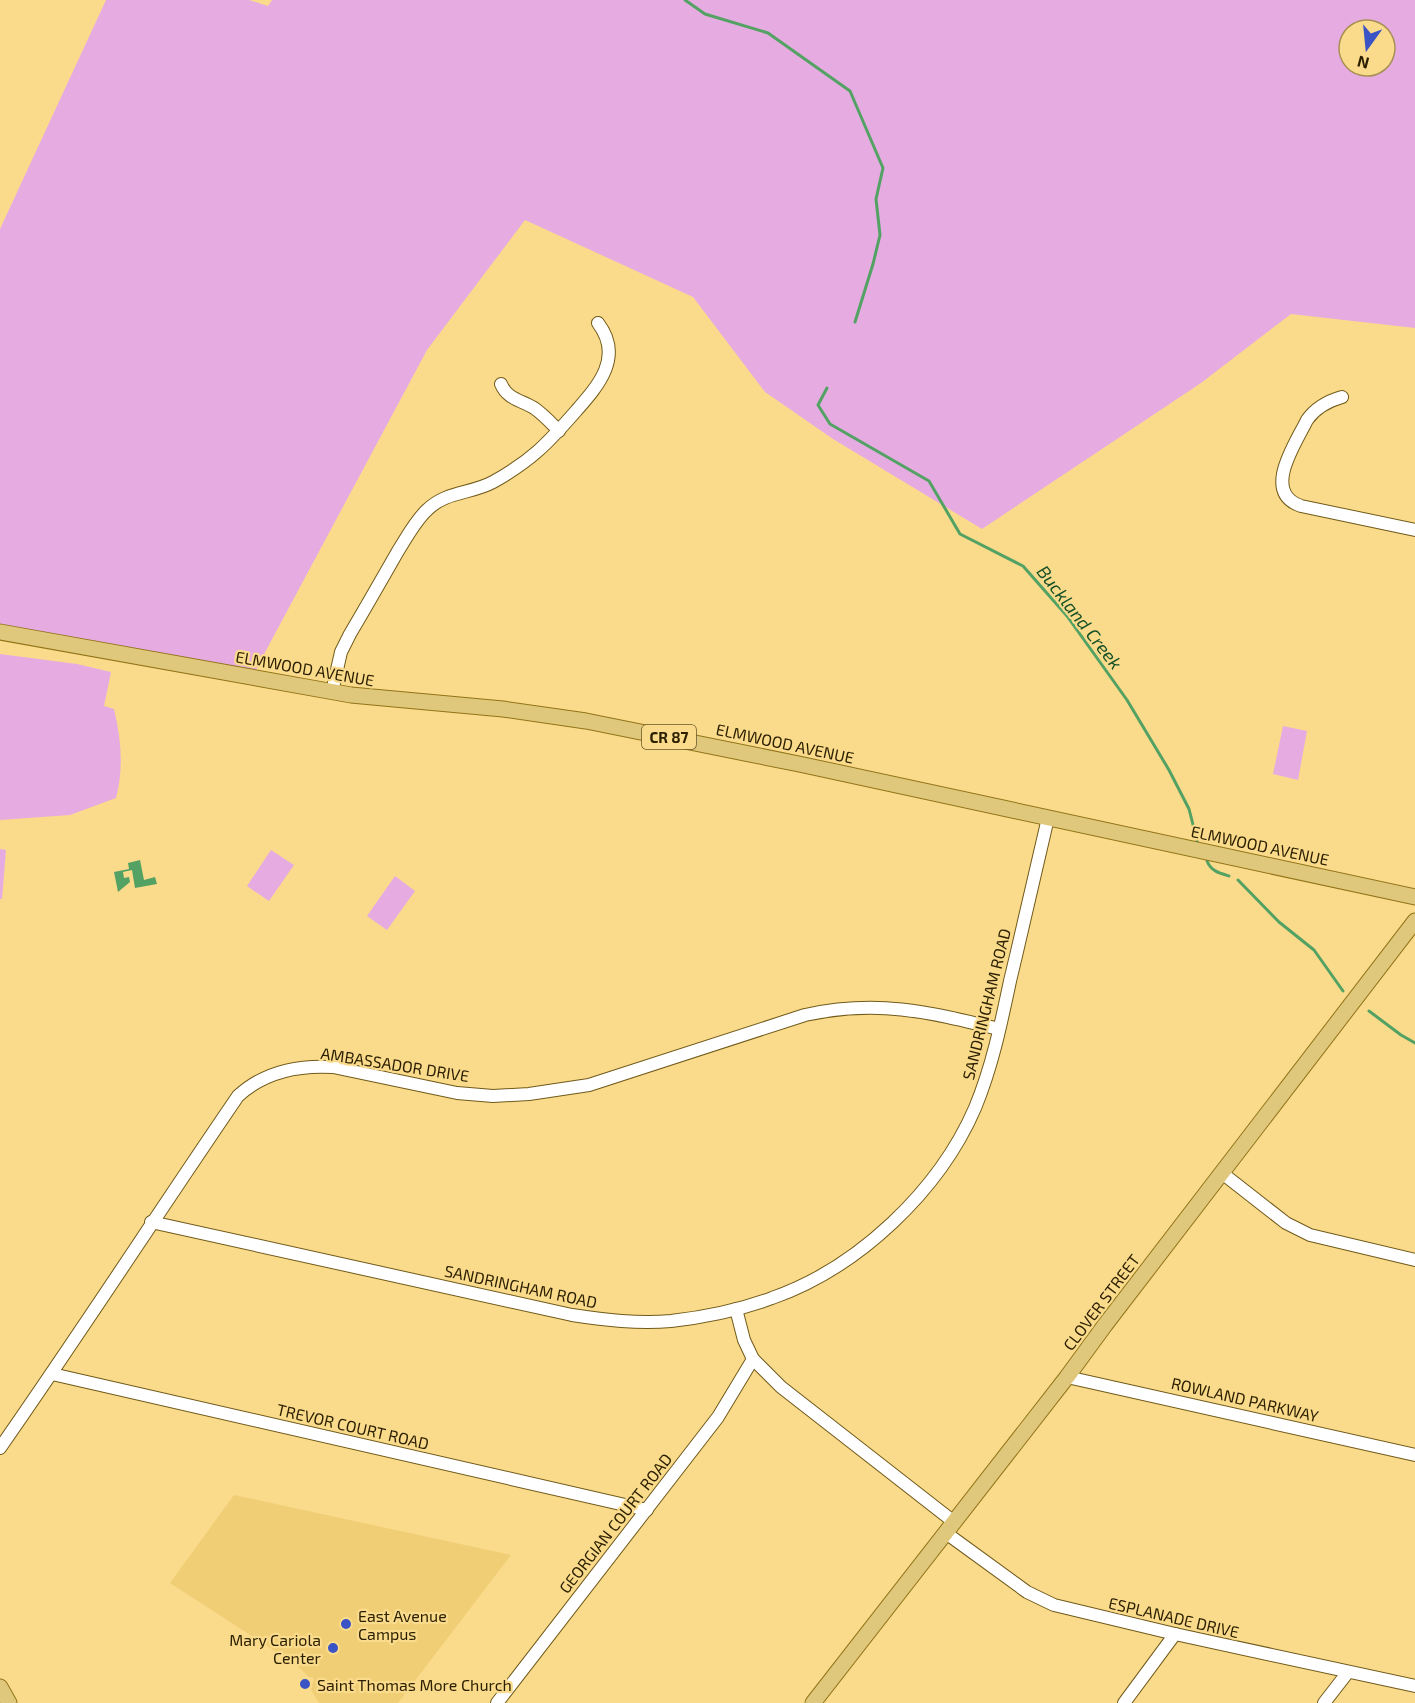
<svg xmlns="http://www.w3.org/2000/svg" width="1415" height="1703" font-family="'Exo 2',sans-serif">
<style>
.built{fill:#f0ce75}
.green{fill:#e6ace2;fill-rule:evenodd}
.water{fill:#53a264}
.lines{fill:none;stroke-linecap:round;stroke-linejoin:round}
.stream{stroke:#53a264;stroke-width:3}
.minor-casing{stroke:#705a1b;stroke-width:14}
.major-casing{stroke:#927418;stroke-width:17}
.minor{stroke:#fff;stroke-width:12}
.major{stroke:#dfc77c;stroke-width:15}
.poi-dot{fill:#3a54c6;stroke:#fadb8b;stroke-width:2}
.labels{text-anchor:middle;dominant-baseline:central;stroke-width:4.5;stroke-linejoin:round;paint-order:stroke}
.shield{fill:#fadb8b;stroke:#69572a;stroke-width:1.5}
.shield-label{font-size:15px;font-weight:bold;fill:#2b1f00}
.street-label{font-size:16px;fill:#2b1f00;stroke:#fadb8b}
.poi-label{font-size:16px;fill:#2b1f00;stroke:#fadb8b;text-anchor:start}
.water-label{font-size:18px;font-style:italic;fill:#165026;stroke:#fadb8b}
</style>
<rect width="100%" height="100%" fill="#fadb8b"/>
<path class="built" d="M 234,1495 L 511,1555 L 398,1703 L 319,1703 L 311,1690 L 314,1678 L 309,1677 L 295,1664 L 170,1583 Z"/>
<g class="green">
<path d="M 106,0 L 249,0 L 268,6 L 272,0 L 1415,0 L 1415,328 L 1291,314 L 1201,383 L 982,529 L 833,439 L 765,392 L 693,297 L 525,220 L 427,350 L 255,671 L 0,624 L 0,229 ZM 1349,30 L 1385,30 L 1385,66 L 1349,66 Z"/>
<path d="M 0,654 L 77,664 L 111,672 L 104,706 L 114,709 C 121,738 124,768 116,798 L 70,815 L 0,820 Z"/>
<path d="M 1283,726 L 1307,731 L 1298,780 L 1273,774 Z"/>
<path d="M 0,849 L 6,850 L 2,899 L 0,899 Z"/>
<path d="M 271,850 L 294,865 L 269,901 L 247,886 Z"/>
<path d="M 395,876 L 415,891 L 387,930 L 367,916 Z"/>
</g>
<path class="water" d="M 140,860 L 144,880 L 155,877 L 157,884 L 135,888 L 132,870 L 123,872 L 124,878 L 129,877 L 130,882 L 118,892 L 114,872 L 129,869 L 128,863 Z"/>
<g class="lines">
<g class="stream">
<path d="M 685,0 L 705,14 L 768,33 L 850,91 L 883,168 L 876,199 L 880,235 L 873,264 L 855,322"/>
<path d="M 827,388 L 818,405 L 830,424 L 929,481 L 960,534 L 1023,566 L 1067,616 L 1127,700 L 1169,770 L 1189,809 L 1198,844"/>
<path d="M 1207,861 C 1211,871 1219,873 1229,876"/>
<path d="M 1238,880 L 1279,922 L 1314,950 L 1343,991"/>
<path d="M 1369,1011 L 1401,1035 L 1415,1043"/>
</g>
<g class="minor-casing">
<g id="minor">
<path d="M 501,384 C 507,399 521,400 534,408 C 543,414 551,423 559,431"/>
<path d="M 1342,397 C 1328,401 1316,407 1307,420 C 1296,443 1261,492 1301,506 L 1415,530"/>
<path d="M 332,692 L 341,652 L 350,634 C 366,607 382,579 398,551 C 407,537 415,521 427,510 C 446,491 471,494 493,482 C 531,461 548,443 576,411 C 598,386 624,357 598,323"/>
<path d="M 1222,1173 L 1286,1223 L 1310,1235 L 1415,1260"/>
<path d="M 151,1222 L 572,1315 C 605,1320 638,1324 671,1321 C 706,1317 740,1310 772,1298 C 858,1268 939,1191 975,1108 C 992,1067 1001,1024 1010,981 C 1023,927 1035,873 1048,818"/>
<path d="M 736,1309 L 744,1340 L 753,1359 L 781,1387 L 954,1522"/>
<path d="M 52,1374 L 647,1510"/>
<path d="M 1067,1377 L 1415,1455"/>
<path d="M 0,1448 C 81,1332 158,1213 238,1096 C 264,1072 299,1065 333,1067 L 457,1093 L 493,1096 L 529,1094 L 589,1085 L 805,1015 C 878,999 929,1012 999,1029"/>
<path d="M 946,1533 L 1027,1592 L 1054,1605 L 1175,1634 L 1415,1686"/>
<path d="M 497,1703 L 718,1417 L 753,1359"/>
<path d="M 1124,1703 L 1175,1634"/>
<path d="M 1324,1703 L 1348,1672"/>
</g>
</g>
<g class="major-casing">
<g id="major">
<path d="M 0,632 L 351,695 L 503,709 L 586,721 L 799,764 L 1415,897"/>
<path d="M 0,1687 L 9,1703"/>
<path d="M 813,1703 L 1067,1377 L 1105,1325 L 1415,921"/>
</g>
</g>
<use href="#minor" class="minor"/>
<use href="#major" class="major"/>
</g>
<g class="poi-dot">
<circle cx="346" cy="1624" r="6"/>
<circle cx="333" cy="1648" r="6"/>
<circle cx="305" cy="1684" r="6"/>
</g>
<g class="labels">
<rect class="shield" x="642" y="725" width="54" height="24" rx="4.5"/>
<g class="shield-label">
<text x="669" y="737">CR 87</text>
</g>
<g class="street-label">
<text transform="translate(305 668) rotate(10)">ELMWOOD AVENUE</text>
<text transform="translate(785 743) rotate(12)">ELMWOOD AVENUE</text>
<text transform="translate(1260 845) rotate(12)">ELMWOOD AVENUE</text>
<text transform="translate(986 1004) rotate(-76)">SANDRINGHAM ROAD</text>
<text transform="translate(395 1064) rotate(9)">AMBASSADOR DRIVE</text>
<text transform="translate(521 1286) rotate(12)">SANDRINGHAM ROAD</text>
<text transform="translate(1101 1302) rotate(-53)">CLOVER STREET</text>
<text transform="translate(1245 1399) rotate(13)">ROWLAND PARKWAY</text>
<text transform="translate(353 1426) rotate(13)">TREVOR COURT ROAD</text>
<text transform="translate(615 1523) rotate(-52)">GEORGIAN COURT ROAD</text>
<text transform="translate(1174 1617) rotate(13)">ESPLANADE DRIVE</text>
</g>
<g class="poi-label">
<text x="358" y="1615">East Avenue<tspan x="358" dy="18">Campus</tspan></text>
<text x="321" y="1639" text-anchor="end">Mary Cariola<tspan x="321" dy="18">Center</tspan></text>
<text x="317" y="1684">Saint Thomas More Church</text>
</g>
<g class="water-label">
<text transform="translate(1080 617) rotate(52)">Buckland Creek</text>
</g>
</g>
<g transform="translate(1367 48) rotate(195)"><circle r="28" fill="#fadb8b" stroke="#a79053" stroke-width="1.5"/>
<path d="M0-4.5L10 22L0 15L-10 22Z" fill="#3a54c6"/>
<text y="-9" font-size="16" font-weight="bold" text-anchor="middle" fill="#2b1f00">N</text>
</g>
</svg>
